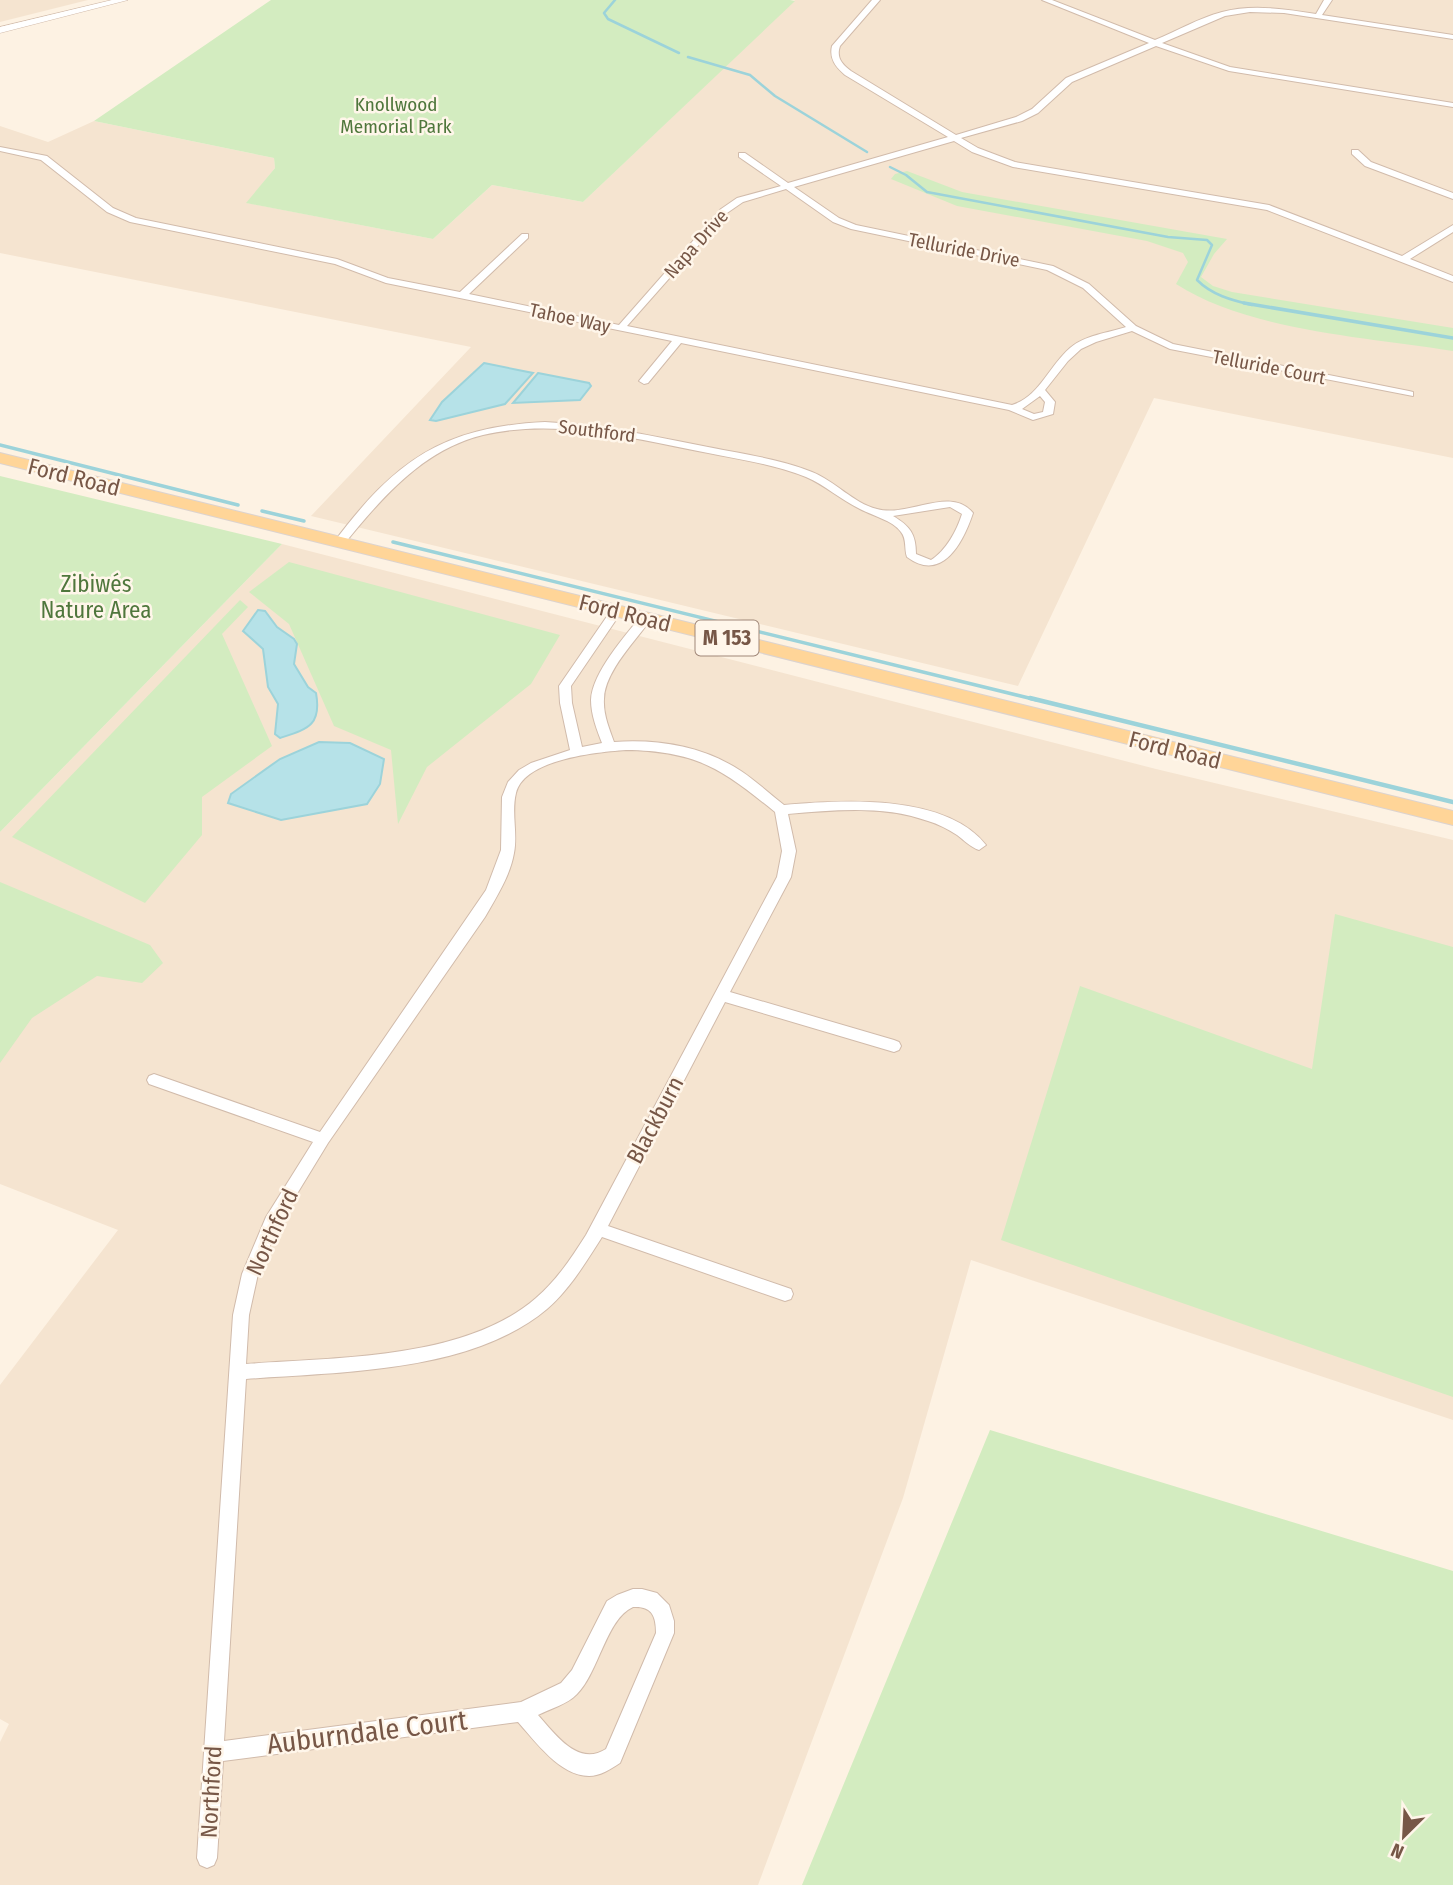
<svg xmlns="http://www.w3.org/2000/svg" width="1453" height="1885" font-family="'Fira Sans Condensed',sans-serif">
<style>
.residential{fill:#f5e4d0}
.green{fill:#d3ecc0}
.water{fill:#b6e2e8;stroke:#9cd3da;stroke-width:2}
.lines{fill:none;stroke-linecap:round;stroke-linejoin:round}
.stream-far2{stroke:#9cd3da;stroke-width:2.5}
.stream-far1{stroke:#9cd3da;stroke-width:3.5}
.stream{stroke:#9cd3da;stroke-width:4.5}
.minor-casing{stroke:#d1bbab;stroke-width:2}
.tertiary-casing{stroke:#d1bbab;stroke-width:1}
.primary-casing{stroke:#dcd3cf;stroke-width:2}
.minor{fill:#fff;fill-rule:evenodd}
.tertiary{fill:#fff;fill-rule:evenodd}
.primary{fill:#ffd598;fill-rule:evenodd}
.labels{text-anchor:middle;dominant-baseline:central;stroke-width:5;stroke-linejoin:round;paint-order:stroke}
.far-park-label{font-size:19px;fill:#4f773c;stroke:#fff6ea}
.far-street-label{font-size:19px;fill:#775747;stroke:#fff6ea}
.shield{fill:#fff6ea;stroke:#a08778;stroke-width:2}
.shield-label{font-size:21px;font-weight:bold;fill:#775747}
.street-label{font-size:23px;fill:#775747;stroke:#fff6ea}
.park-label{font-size:23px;fill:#4f773c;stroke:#fff6ea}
.near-street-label{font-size:28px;fill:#775747;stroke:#fff6ea}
</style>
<rect width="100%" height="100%" fill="#fdf2e3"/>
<g class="residential">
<path d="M 0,0 L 88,0 L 0,22 Z"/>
<path d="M 795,0 L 1453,0 L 1453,458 L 1154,398 L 1018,686 L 311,516 L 471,347 L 0,253 L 0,126 L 48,142 L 94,121 L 274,158 L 275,168 L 247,203 L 433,239 L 492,185 L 583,202 Z"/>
<path d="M 282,544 L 1156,769 L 1453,840 L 1453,1420 L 971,1260 L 903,1498 L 758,1885 L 0,1885 L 0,1742 L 9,1724 L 0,1719 L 0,1385 L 118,1230 L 0,1184 L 0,832 Z"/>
</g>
<g class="green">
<path d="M 271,0 L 790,0 L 795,1 L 583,202 L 492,185 L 433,239 L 246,203 L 275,168 L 274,158 L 94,121 Z"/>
<path d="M 907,171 L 962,192 L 1227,239 L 1214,254 L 1201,277 L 1213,286 L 1232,292 L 1453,328 L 1453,351 C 1367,337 1249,331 1176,284 L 1188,262 L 1183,253 L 1147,241 L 957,206 L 891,179 L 895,174 Z"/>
<path d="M 0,476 L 282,544 L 0,832 Z"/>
<path d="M 289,562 L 560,635 L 531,684 L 427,767 L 398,824 L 391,750 L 334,726 L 289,624 L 249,592 Z"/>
<path d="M 240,600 L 248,607 L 222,634 L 272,746 L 202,797 L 202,835 L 145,903 L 12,837 Z"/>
<path d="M 0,882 L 150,945 L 163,963 L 142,983 L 97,976 L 32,1018 L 0,1063 Z"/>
<path d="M 1335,914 L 1453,947 L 1453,1397 L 1001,1240 L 1080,986 L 1312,1069 Z"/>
<path d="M 990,1430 L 1453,1571 L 1453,1885 L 802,1885 Z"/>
</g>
<g class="water">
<path d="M 484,363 L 533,373 L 505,404 L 436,421 L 430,420 L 442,402 Z"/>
<path d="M 538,373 L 589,383 L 591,386 L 580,400 L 513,403 Z"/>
<path d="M 258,610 L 265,611 L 277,627 L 294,639 L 297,644 L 294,664 L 308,687 L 316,693 C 322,726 307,729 280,738 L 275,734 L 278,704 L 268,687 L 263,649 L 243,631 Z"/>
<path d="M 319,742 L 350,743 L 384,759 L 380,784 L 367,804 L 281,820 L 228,803 L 231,794 L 280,759 Z"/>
</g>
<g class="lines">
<g class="stream-far2">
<path d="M 615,0 L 604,13 L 608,19 L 679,53"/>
<path d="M 688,57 L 750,75 L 775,96 L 867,152"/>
<path d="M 890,167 L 906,175 L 927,192 L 1168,237 L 1207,240 L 1212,245 L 1197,280 C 1212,295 1231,300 1252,305"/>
</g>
<g class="stream-far1">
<path d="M 1244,303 L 1453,338"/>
<path d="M 0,445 L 238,505"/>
<path d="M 262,511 L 304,521"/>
<path d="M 393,542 L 1037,700"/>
</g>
<path class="stream" d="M 1030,698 L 1453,802"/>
<g class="minor-casing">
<g id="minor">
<path d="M 872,0 L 880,0 L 840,46 C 836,58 842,64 851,71 L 956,135 L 1016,117 L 1032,109 L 1066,78 L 1149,43 L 1042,0 L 1052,0 L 1155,40 C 1177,31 1199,18 1222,12 C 1252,4 1285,9 1316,14 L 1324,0 L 1332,0 L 1322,15 L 1453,35 L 1453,39 L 1284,13 L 1250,12 L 1225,16 L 1162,43 L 1230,67 L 1453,103 L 1453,107 L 1229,71 L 1156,46 L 1072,82 L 1038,113 L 1022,121 L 961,138 L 978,148 L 1015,162 L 1269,205 L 1402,256 L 1453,225 L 1453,232 L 1410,259 L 1453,276 L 1453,282 L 1267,210 L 1013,167 L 972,152 L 954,141 L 794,187 L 839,218 L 856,225 L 1053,266 L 1089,284 L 1136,326 L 1173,344 L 1409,391 L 1413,392 L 1413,396 L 1170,349 L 1132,331 L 1096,342 L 1081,349 L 1068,361 L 1045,390 L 1055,402 L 1053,414 L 1033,420 L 1009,410 L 681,343 L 648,383 L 644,384 L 639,381 L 672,341 L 386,283 L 335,264 L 130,222 L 107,212 L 41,160 L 0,151 L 0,147 L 47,156 L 113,208 L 136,218 L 337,259 L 388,278 L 460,292 L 522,234 L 528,234 L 528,238 L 469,294 L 619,325 L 721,209 L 737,198 L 781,186 L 739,157 L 739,153 L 745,153 L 788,183 L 948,137 L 845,75 C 836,67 829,59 832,46 ZM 786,189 L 833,222 L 851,229 L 1047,270 L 1083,288 L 1126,327 C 1108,333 1085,335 1070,348 C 1049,366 1039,397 1012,405 L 627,326 L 727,213 L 743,202 ZM 1040,396 L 1045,402 L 1043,412 L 1034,414 L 1022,409 Z"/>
<path d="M 1352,150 L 1358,150 L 1371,162 L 1453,193 L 1453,199 L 1365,166 L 1352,154 Z"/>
<path d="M 545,422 C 601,425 654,436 708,447 C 743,454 780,459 812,472 C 835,481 853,503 877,509 C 908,518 950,485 973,513 C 963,543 942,583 907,557 C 904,549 907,539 901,532 C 892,520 873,516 860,509 C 841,500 825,485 806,477 C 773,464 737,459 703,452 C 631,438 556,418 483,435 C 422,450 382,498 344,544 L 340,545 L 334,542 C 395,461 442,427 545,422 ZM 950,507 L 962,514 C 957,530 946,551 931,560 L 916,554 C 916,534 910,526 893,516 Z"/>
<path d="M 616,607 L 622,611 L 571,686 L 572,703 L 582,747 L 602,743 C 597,730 591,715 591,700 C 592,673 625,636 642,615 L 646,614 L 652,618 C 637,639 604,672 604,699 C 603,714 609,728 614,742 C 658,739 703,746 741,771 C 756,781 770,794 784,805 C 842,800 945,793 986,845 L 979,850 C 970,847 964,840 957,835 C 948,829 938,824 928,821 C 884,805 834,810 788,814 L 796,851 L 791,877 L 730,992 L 894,1040 L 899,1042 L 901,1046 L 899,1050 L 894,1052 L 725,1002 L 608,1226 L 791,1289 L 793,1294 L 791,1299 L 785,1301 L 602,1237 C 586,1262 570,1289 547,1309 C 471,1373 340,1372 246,1379 L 224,1741 L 521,1702 L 561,1683 L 572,1670 L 607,1601 L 617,1595 L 633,1589 L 642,1589 L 657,1593 L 669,1605 L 674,1621 L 674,1633 L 620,1763 C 611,1769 600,1776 589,1776 C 560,1776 535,1741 518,1722 L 223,1761 L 217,1858 L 214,1865 L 207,1868 L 200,1865 L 197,1858 L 233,1315 L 242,1274 L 266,1217 L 313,1142 L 149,1084 L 147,1080 L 149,1076 L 154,1074 L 320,1132 L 486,890 L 501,850 L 502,797 L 508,782 L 519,770 L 531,763 L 570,750 L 560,703 L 559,686 L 612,609 ZM 626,750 C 697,751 722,769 775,812 L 782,851 L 777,877 L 586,1235 C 572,1257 557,1280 536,1298 C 465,1360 336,1357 246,1364 L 249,1315 L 258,1274 L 281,1220 L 328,1143 L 485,917 C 497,896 510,876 514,853 C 518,833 511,813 516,793 C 524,759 598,752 626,750 ZM 633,1607 C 652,1606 656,1616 656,1633 L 606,1749 C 578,1767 555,1734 538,1715 C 550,1709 568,1704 577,1694 C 599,1672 606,1619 633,1607 Z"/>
</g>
</g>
<g class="tertiary-casing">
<path id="tertiary" d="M 112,0 L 128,0 L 0,33 L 0,27 Z"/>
</g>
<g class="primary-casing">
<path id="primary" d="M 0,453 L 1453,811 L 1453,825 L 0,463 Z"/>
</g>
<use href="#minor" class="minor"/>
<use href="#tertiary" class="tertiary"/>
<use href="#primary" class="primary"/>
</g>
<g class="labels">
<g class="far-park-label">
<text x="396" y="104">Knollwood<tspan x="396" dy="22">Memorial Park</tspan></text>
</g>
<g class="far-street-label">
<text transform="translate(696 244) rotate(-48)">Napa Drive</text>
<text transform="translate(964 250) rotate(11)">Telluride Drive</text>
<text transform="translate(570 318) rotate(12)">Tahoe Way</text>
<text transform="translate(1269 367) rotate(11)">Telluride Court</text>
<text transform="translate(597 431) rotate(7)">Southford</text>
</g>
<rect class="shield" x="695.5" y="620.5" width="63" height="35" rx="5"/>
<g class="shield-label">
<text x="727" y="638">M 153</text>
</g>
<g class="street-label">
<text transform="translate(74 477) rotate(14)">Ford Road</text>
<text transform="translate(625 613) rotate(14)">Ford Road</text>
<text transform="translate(1175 750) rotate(14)">Ford Road</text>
<text transform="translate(655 1120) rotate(-62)">Blackburn</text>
<text transform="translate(272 1232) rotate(-65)">Northford</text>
<text transform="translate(211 1792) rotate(-87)">Northford</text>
</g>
<g class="park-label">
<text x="96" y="584">Zibiwés<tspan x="96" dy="26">Nature Area</tspan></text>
</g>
<g class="near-street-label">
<text transform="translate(367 1732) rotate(-7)">Auburndale Court</text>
</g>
</g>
<g transform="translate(1404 1836) rotate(204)" stroke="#fff6ea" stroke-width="5" paint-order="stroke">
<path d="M0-5L12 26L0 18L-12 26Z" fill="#775747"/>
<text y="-10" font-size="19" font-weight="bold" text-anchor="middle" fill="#775747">N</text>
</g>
</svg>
